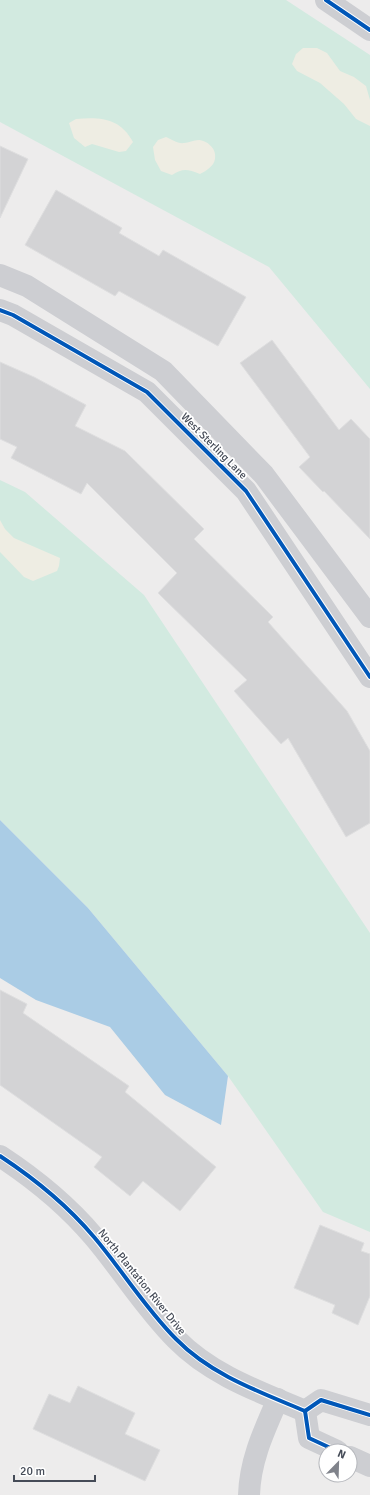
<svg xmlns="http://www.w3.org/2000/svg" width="370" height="1495" font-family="Signika,sans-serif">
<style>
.green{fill:#d2eae0}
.sand{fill:#eeede3}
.water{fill:#aacce5}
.building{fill:#d3d3d5;stroke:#dededf}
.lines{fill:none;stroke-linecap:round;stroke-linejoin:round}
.street{stroke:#cdced2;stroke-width:22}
.cycleway-casing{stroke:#fff;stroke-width:6}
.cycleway{stroke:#0057b8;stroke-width:4}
.labels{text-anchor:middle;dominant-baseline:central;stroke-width:3.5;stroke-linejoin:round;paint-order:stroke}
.street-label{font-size:11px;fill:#454b57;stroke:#fff}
</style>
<rect width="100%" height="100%" fill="#edecec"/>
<g class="green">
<path d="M 0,0 L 286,0 L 370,55 L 370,389 L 269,267 L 0,122 Z"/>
<path d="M 0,480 L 25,492 L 144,595 L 370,933 L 370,1232 L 323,1212 L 228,1076 L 88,908 L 0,820 Z"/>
</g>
<g class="sand">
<path d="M 303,48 L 317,48 L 327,53 L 340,71 L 354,77 L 366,86 L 370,100 L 370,126 L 356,119 L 344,104 L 320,83 L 297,71 L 292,64 L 296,54 Z"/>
<path d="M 76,119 C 101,117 120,118 133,142 L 126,151 L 119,152 L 92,144 L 85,147 L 74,138 L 69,123 Z"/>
<path d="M 166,137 C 171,139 178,144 184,143 C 189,143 193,140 199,140 C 208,141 217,149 215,159 C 214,166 206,171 200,174 C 187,169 183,168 172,175 L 161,171 L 155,160 L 153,147 L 158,140 Z"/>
<path d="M 0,520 L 5,529 L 14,538 L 60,558 L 59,566 L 57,571 L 33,581 L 24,577 L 0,552 Z"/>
</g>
<path class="water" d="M 0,820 L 88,908 L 228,1076 L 221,1125 L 165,1095 L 110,1027 L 36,1000 L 0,978 Z"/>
<g class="building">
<path d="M 0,146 L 28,159 L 0,218 Z"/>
<path d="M 56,190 L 122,228 L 119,233 L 159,256 L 163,250 L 246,297 L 218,346 L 119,291 L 115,296 L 25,245 Z"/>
<path d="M 272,340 L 339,430 L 351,419 L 370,439 L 370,539 L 324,491 L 323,492 L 299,467 L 310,457 L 240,363 Z"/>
<path d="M 0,362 L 34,377 L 86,405 L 75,426 L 125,451 L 204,529 L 194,539 L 273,617 L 268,622 L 347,711 L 370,751 L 370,823 L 346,837 L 288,738 L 281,744 L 234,691 L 247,680 L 158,593 L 177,573 L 87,483 L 81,494 L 11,458 L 17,447 L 0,439 Z"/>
<path d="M 0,990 L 27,1004 L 23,1013 L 129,1086 L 125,1092 L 216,1167 L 180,1211 L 143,1181 L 130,1196 L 94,1167 L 102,1157 L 0,1085 Z"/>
<path d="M 320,1225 L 364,1243 L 361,1251 L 370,1254 L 370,1296 L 358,1325 L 332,1313 L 335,1305 L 294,1288 Z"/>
<path d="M 78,1386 L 135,1413 L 125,1434 L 160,1450 L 145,1481 L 33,1429 L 49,1394 L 70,1403 Z"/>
</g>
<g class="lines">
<g class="street">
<path d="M 326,0 L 370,30"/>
<path d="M 0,275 L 27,286 L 163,371 L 264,475 L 370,617"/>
<path d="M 0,310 L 13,315 L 147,392 L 246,491 L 370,677"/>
<path d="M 0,1156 C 35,1179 67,1205 94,1237 C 122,1270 145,1308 176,1339 C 211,1375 260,1392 305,1411"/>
<path d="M 305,1411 L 321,1400 L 370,1415"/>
<path d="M 305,1411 L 309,1438 L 337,1451"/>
<path d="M 350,1457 L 370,1466"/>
<path d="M 249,1495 C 250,1460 264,1431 278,1399"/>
</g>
<g class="cycleway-casing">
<g id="cycleway">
<path d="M 326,0 L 370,30"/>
<path d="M 0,310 L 13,315 L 147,392 L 246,491 L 370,677"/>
<path d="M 0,1156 C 35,1179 67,1205 94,1237 C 122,1270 145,1308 176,1339 C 211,1375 260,1392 305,1411"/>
<path d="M 305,1411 L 321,1400 L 370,1415"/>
<path d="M 305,1411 L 309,1438 L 337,1451"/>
</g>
</g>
<use href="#cycleway" class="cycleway"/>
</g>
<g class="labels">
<g class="street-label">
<text transform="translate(214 446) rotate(45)">West Sterling Lane</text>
<text transform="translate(142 1282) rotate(51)">North Plantation River Drive</text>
</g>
</g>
<g transform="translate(338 1463) rotate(23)"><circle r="19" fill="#ffffff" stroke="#b5b7bc"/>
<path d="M0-3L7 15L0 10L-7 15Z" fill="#80838b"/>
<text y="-6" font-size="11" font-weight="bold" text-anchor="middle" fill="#454b57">N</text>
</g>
<path d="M14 1475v6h81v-6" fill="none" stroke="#454b57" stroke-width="2"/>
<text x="20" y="1475" font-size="12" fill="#454b57" stroke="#ffffff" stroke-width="3" paint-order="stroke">20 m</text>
</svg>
